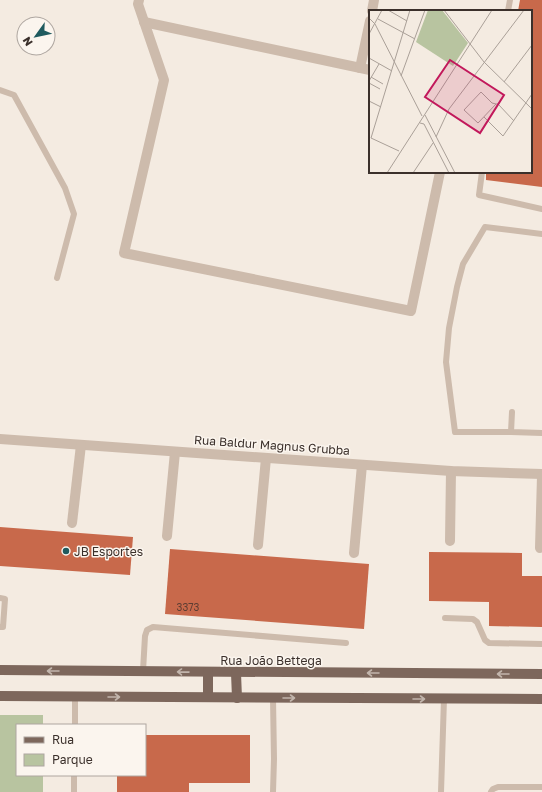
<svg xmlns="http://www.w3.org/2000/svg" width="542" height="792" font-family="'Golos Text',sans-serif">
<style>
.green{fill:#b8c4a0}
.building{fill:#c8694b}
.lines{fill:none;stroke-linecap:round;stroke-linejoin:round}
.lane{stroke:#cdbbac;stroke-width:6}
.street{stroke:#cdbbac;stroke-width:10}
.primary{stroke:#7d675c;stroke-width:10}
.oneway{stroke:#c2b5ac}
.poi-dot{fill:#1f5a5e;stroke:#fbf5ee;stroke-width:1.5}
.labels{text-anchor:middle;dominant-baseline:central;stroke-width:3;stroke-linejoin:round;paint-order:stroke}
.number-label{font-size:10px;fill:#5e3e33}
.street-label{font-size:12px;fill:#3b302b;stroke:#fbf5ee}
.poi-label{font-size:12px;fill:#3b302b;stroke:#fbf5ee;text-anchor:start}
.inset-road{fill:none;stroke:#aaa098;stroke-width:1}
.view{fill:#c2185b;fill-opacity:0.15;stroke:#c2185b;stroke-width:2}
.inset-edge{fill:none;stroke:#3b302b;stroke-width:2}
</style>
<rect width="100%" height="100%" fill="#f4ebe1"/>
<path class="green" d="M 0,715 L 43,715 L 43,725 L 17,725 L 17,775 L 43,775 L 43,792 L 0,792 Z"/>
<g class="building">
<path d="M 520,0 L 542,0 L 542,187 L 486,180 L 486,172 L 531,172 L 531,11 L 518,11 Z"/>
<path d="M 0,527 L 133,537 L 130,575 L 0,566 Z"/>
<path d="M 170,549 L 369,564 L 364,629 L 165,614 Z"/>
<path d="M 429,552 L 522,553 L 522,576 L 542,576 L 542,627 L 489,626 L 489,602 L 429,601 Z"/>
<path d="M 145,735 L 250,735 L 250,783 L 189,783 L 189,792 L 117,792 L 117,775 L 145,775 Z"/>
</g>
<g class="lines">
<g class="lane">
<path d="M 508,11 L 510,0"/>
<path d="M 0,90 L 14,95 L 65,188 L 74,214 L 57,278"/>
<path d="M 482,172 L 479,195 L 542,209"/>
<path d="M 512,412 L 511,432 L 542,433"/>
<path d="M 511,432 L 455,432 L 446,362 L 449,328 L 457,287 L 463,264 L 485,227 L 542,234"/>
<path d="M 0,598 L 5,599 L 3,627 L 0,627"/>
<path d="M 445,618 L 473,619 L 477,622 L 485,640 L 489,643 L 542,644"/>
<path d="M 143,671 L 145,636 L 147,630 L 153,627 L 346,643"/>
<path d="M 75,725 L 75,697"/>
<path d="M 74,792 L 74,775"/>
<path d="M 273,792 L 274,759 L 273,698"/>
<path d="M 441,792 L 444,699"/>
<path d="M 491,792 L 493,789 L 498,787 L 542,787"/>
</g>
<g class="street">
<path d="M 139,0 L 138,4 L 164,80 L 124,253 L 411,311 L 440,172"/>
<path d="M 372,11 L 374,0"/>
<path d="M 144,22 L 370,70"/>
<path d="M 360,68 L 370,21"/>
<path d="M 0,439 L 451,471 L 542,474"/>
<path d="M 72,523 L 81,445"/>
<path d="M 167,536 L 175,452"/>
<path d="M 450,541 L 451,471"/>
<path d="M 258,545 L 266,458"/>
<path d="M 540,548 L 542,476"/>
<path d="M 354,553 L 362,465"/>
</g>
<g class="primary">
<path d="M 0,670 L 542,674"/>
<path d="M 208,672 L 208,697"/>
<path d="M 236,673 L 237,698"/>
<path d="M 0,696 L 542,699"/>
</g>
</g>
<defs><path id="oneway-shaft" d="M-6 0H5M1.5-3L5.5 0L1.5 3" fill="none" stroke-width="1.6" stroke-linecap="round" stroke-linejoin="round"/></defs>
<g class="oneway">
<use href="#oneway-shaft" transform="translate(53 671) rotate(-180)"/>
<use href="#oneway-shaft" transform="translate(183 672) rotate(-179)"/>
<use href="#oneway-shaft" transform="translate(373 673) rotate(-180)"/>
<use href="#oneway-shaft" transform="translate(503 674) rotate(-180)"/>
<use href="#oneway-shaft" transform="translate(114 697)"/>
<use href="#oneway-shaft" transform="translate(289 698)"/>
<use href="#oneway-shaft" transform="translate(419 699)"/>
</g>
<circle class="poi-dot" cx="66" cy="551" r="4"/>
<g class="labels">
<g class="number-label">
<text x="188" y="607">3373</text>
</g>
<g class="street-label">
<text transform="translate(272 445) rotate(4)">Rua Baldur Magnus Grubba</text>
<text x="271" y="660">Rua João Bettega</text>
</g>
<g class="poi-label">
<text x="74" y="551">JB Esportes</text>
</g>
</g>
<g transform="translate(369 10)">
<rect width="163" height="163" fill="#f4ebe1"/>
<path d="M 59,0 L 73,0 L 99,33 L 84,56 L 47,32 Z" fill="#b8c4a0"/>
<path class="inset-road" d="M 19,0 L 38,11M 75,0 L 115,52 L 163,99M 0,8 L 6,14 L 53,106M 9,9 L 46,29M 0,24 L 13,0M 0,48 L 23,61M 32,66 L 56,0M 2,67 L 14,74M 0,71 L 10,54M 135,72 L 163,35M 0,73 L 11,79M 0,91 L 12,97M 127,94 L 109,113 L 95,100 L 112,82 L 123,93 L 127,94 L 129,94 L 145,111M 56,105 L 86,163M 115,107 L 134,126 L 163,84M 51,113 L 55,114 L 80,163M 67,127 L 80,99 L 155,0M 2,128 L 41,0M 2,128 L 30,141M 18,163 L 123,0M 44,163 L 64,133"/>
<path class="view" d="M 81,50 L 135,85 L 111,123 L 56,87 Z"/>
<rect width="163" height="163" class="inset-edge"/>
</g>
<rect x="16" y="724" width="130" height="52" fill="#fbf5ee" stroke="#aea6a0"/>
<rect x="24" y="737" width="20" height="6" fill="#7d675c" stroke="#aea6a0"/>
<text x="52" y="744" font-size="12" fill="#3b302b">Rua</text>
<rect x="24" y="754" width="20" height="12" fill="#b8c4a0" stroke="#aea6a0"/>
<text x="52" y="764" font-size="12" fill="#3b302b">Parque</text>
<g transform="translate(36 36) rotate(237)"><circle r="19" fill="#fbf5ee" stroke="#aea6a0"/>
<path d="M0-3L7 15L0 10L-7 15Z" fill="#1f5a5e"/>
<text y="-6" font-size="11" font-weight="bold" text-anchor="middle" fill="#3b302b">N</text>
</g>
</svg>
